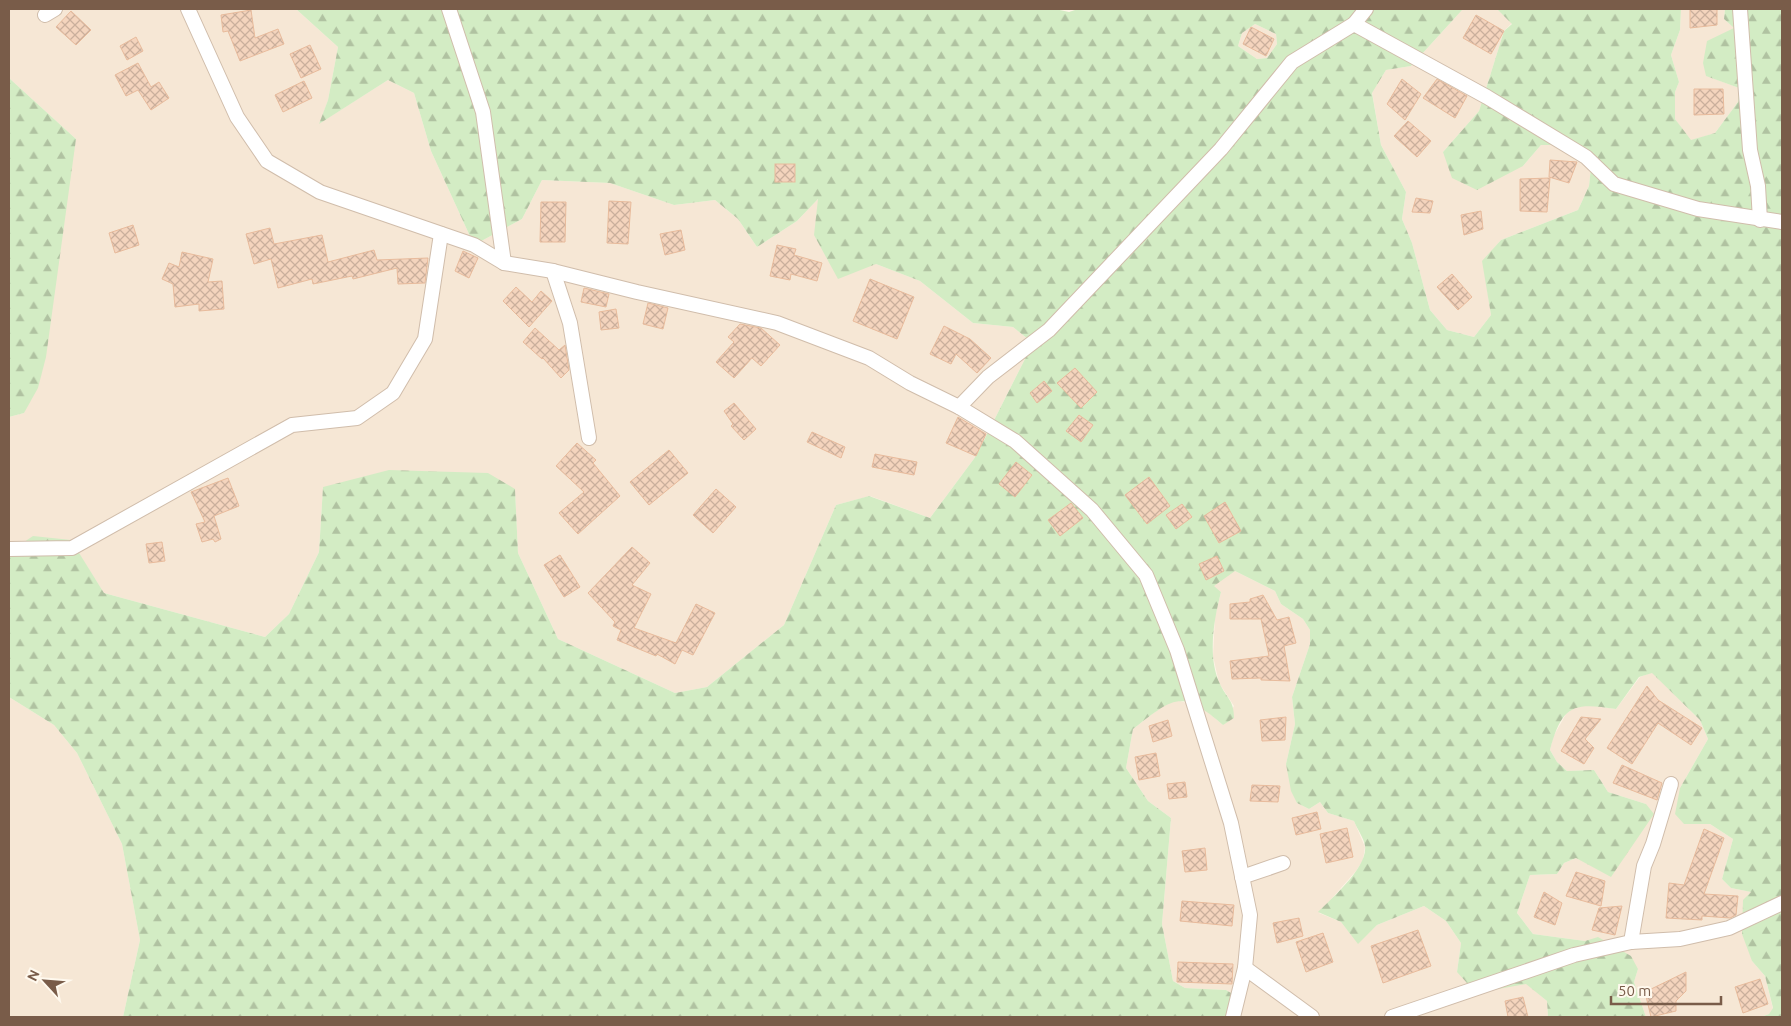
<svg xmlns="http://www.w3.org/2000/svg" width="1791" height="1026" font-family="Ubuntu,sans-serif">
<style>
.residential{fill:#f6e7d5}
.forest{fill:url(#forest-firs);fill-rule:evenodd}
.building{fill:url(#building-cross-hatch);stroke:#e8bb9c}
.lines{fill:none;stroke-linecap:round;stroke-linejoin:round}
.minor-casing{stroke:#d0bdab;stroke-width:16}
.minor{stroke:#fff;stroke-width:14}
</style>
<defs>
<pattern id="forest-firs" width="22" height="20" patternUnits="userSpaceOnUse" patternTransform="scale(1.25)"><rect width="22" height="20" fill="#d3ecc4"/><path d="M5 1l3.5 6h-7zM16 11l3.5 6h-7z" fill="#b0c2a1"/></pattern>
<pattern id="building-cross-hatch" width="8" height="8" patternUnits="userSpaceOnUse" patternTransform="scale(1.25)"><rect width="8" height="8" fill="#f4d4bd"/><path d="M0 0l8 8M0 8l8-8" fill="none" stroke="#caaf9c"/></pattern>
</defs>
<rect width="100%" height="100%" fill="#fdf5e7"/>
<g class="residential">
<path d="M 9,9 L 296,9 L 338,47 L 328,100 L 320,123 L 388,80 L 414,93 L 431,151 L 474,245 L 522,219 L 542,180 L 610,183 L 674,205 L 715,200 L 738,219 L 757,247 L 797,221 L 819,198 L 876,264 L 920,281 L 973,323 L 1013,327 L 1033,343 L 976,456 L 930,518 L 870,496 L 836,505 L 784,625 L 707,687 L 675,693 L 558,639 L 518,553 L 515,489 L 323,487 L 319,552 L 289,614 L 265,637 L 104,593 L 70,540 L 9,552 L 9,417 L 24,413 L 76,139 L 9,78 Z"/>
<path d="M 1463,9 L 1497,9 L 1512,23 L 1504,31 L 1479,111 L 1443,152 L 1523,166 L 1541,145 L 1567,145 L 1592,158 L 1589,186 L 1578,210 L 1501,240 L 1483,261 L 1491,315 L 1474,337 L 1447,330 L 1430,310 L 1412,243 L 1402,219 L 1406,192 L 1381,145 L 1372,92 L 1386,70 L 1411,66 Z"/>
<path d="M 1681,9 L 1725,9 L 1724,19 L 1734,28 L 1707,76 L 1739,88 L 1738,102 L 1715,133 L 1690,141 L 1675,119 L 1675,92 L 1679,82 L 1671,55 L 1680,30 Z"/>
<path d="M 1255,24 L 1276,34 L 1277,44 L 1267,58 L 1257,59 L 1238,46 L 1242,33 Z"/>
<path d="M 1028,443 L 1235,571 L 1275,591 L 1281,604 L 1303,619 L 1310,630 L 1310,644 L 1292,697 L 1295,724 L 1286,764 L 1297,803 L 1309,809 L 1320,802 L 1328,813 L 1354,821 L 1365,847 L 1363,860 L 1356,871 L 1319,913 L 1341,922 L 1358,943 L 1377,925 L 1424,906 L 1446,921 L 1461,943 L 1457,972 L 1527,984 L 1547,1001 L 1548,1017 L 1241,1017 L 1243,1000 L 1226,990 L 1185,988 L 1173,981 L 1162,924 L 1171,818 L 1148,801 L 1126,768 L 1133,729 L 1165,704 L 1177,700 L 1203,708 L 1223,725 L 1234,706 L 1219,683 L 1213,656 L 1215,616 L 1221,592 Z"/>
<path d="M 1652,672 L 1700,720 L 1708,739 L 1680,788 L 1684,824 L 1710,824 L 1733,839 L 1722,879 L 1731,888 L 1751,892 L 1752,961 L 1765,976 L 1773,1009 L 1769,1014 L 1761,1017 L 1646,1017 L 1634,982 L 1638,969 L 1585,941 L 1533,934 L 1517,913 L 1530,875 L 1557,874 L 1564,863 L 1576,858 L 1646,804 L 1608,792 L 1594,770 L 1567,771 L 1557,762 L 1550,750 L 1553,737 L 1566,714 L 1576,706 L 1589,705 L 1616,709 L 1640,677 Z"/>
<path d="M 9,697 L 54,725 L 77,753 L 122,844 L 140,940 L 123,1017 L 9,1017 Z"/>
</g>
<g class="forest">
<path d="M 296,9 L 1055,9 L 1069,12 L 1078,9 L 1463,9 L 1411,66 L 1386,70 L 1372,93 L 1381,145 L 1406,192 L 1402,219 L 1412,243 L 1430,310 L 1447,330 L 1474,337 L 1491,315 L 1482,261 L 1501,240 L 1578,210 L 1589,186 L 1592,158 L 1567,145 L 1541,145 L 1523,166 L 1477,190 L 1452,178 L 1443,152 L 1479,111 L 1504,31 L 1512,24 L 1497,9 L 1681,9 L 1680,30 L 1671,55 L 1679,82 L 1675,92 L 1675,119 L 1691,140 L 1715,133 L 1738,102 L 1739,88 L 1706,76 L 1703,63 L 1707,41 L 1734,28 L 1724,19 L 1725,9 L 1782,9 L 1782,1017 L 1761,1017 L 1769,1014 L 1773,1008 L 1765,976 L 1752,961 L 1742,934 L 1743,900 L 1751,892 L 1731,888 L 1722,879 L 1733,839 L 1710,824 L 1684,824 L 1675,814 L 1680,788 L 1708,739 L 1700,720 L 1652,673 L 1639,677 L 1616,709 C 1573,702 1562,705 1550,750 L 1557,762 L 1567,771 L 1594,770 L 1608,792 L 1646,804 L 1654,814 L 1611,877 L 1576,858 L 1564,863 L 1557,874 L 1530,875 L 1517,913 L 1533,934 L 1585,941 L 1598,937 L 1631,956 L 1638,969 L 1634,982 L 1646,1017 L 1548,1017 L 1547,1001 L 1526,984 L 1476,993 L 1457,972 L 1461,943 L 1446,921 L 1424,906 L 1377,925 L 1358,944 L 1341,922 L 1318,912 C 1332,898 1368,867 1365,846 C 1364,838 1357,829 1354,821 L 1328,813 L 1320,802 L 1309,809 L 1297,803 L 1291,791 L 1286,764 L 1295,724 L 1292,697 L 1310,644 L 1310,630 L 1303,619 L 1281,604 L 1275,591 L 1235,571 L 1214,586 L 1221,592 C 1214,619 1207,657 1220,684 C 1227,699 1234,700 1234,718 L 1223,725 C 1181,688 1173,698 1133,729 L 1126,768 L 1148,801 L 1171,818 L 1162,924 L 1173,981 L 1185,988 L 1226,990 L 1243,1000 L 1241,1017 L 123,1017 L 140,940 L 122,844 L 77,753 L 54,725 L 9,697 L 9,552 L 33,536 L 71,540 L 104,593 L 265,637 L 289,614 L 319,552 L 323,487 L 389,470 L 488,473 L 515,489 L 518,553 L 558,639 L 675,693 L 707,687 L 784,625 L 836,505 L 869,496 L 930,518 L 976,456 L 1033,343 L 1013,327 L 973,323 L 920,281 L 876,264 L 838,279 L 814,235 L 818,199 L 797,221 L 757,247 L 738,219 L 715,200 L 674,205 L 610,183 L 542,180 L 522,219 L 474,245 L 431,151 L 414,93 L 388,80 L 319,124 L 328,100 L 338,47 ZM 1255,24 L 1276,34 L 1277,44 L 1267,58 L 1257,59 L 1238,46 L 1242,33 Z"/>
<path d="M 9,78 L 76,139 L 46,357 L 38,388 L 24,413 L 9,417 Z"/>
</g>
<g class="building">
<path d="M 1690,9 L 1717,9 L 1717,25 L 1690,28 Z"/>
<path d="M 251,10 L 255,38 L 278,29 L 284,44 L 240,61 L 228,31 L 223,32 L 221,15 Z"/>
<path d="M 71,11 L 91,30 L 76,45 L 56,27 Z"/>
<path d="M 1476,15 L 1504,31 L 1491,54 L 1463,38 Z"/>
<path d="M 1251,27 L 1274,39 L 1266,56 L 1243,44 Z"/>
<path d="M 136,37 L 143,51 L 127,60 L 120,46 Z"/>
<path d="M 310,45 L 321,69 L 301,78 L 290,54 Z"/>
<path d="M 138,63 L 151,87 L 159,82 L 169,98 L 151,110 L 138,90 L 126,96 L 115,75 Z"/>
<path d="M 1402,79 L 1421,94 L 1405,120 L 1387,104 Z"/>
<path d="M 1437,79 L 1467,96 L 1455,118 L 1423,98 Z"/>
<path d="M 304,81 L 312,98 L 283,112 L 275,95 Z"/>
<path d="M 1694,89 L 1723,89 L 1724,114 L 1694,115 Z"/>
<path d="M 1408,121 L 1431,141 L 1417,157 L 1394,136 Z"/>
<path d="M 1550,160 L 1577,162 L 1569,183 L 1549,177 Z"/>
<rect x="775" y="164" width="20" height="18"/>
<path d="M 1550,178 L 1547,212 L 1520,211 L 1520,179 Z"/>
<path d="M 1416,198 L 1433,201 L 1430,213 L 1412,212 Z"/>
<path d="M 609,201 L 631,202 L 628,244 L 607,243 Z"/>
<path d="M 541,202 L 566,202 L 565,242 L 540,242 Z"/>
<path d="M 1481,211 L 1483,229 L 1464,235 L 1461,215 Z"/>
<path d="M 133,225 L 139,245 L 115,253 L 109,233 Z"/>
<path d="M 270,228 L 274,244 L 322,235 L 328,262 L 374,250 L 377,260 L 428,258 L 425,283 L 398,284 L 397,268 L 353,279 L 352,276 L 313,284 L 312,279 L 278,288 L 271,259 L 254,264 L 246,234 Z"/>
<path d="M 681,230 L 685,250 L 665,255 L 660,234 Z"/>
<path d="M 777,245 L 796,249 L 794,255 L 822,263 L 817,281 L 791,274 L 790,280 L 770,276 Z"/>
<path d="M 463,251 L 478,258 L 469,278 L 455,271 Z"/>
<path d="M 182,252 L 213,259 L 208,282 L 222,281 L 224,309 L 199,311 L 199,304 L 175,307 L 173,284 L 162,279 L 169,263 L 179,267 Z"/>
<path d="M 1452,274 L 1472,297 L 1458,310 L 1437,287 Z"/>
<path d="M 870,279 L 914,297 L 897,339 L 853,321 Z"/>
<path d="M 516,287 L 532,302 L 541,291 L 552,301 L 529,327 L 503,301 Z"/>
<path d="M 584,288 L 609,294 L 606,307 L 581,302 Z"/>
<path d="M 648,303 L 668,308 L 663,329 L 643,324 Z"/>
<path d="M 616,309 L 619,328 L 601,330 L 599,312 Z"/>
<path d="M 740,324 L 761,328 L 780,345 L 761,366 L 752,358 L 734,378 L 716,362 L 734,342 L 728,337 Z"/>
<path d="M 944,326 L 970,339 L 991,358 L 977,373 L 956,354 L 951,364 L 930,354 Z"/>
<path d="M 535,328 L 559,350 L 565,345 L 569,370 L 561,378 L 543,358 L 542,359 L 523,342 Z"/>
<path d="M 1075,368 L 1097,392 L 1081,408 L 1057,383 Z"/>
<path d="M 1044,381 L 1052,391 L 1037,403 L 1030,393 Z"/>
<path d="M 734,403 L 756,429 L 744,440 L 731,426 L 733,424 L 724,411 Z"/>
<path d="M 1079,415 L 1093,425 L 1081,442 L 1066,431 Z"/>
<path d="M 958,417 L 986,434 L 976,456 L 946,443 Z"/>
<path d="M 812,432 L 845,447 L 841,458 L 807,442 Z"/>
<path d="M 577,443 L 596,460 L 593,463 L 620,496 L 578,534 L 559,513 L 584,492 L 556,466 Z"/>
<path d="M 669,450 L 688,473 L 649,505 L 630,482 Z"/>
<path d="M 875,454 L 917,462 L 914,475 L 872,467 Z"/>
<path d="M 1016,462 L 1032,475 L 1015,497 L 999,484 Z"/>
<path d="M 1149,477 L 1170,506 L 1147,524 L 1125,495 Z"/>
<path d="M 228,478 L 239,506 L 214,516 L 221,539 L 215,542 L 213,539 L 202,542 L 196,524 L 205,522 L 191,492 Z"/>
<path d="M 716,489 L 736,507 L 713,533 L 693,515 Z"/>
<path d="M 1225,502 L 1241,531 L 1219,543 L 1204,516 Z"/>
<path d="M 1071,503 L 1083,518 L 1060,536 L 1048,520 Z"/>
<path d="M 1182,504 L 1192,517 L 1176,529 L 1166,515 Z"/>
<path d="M 162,542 L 165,561 L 149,563 L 146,544 Z"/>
<path d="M 632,547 L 650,563 L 632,585 L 651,594 L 634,628 L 676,643 L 696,604 L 715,613 L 693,655 L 682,650 L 675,664 L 657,654 L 656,656 L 617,640 L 621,630 L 613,626 L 615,622 L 588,593 Z"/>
<path d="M 560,555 L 580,587 L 564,597 L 544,565 Z"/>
<path d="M 1217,556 L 1224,571 L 1206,580 L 1199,564 Z"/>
<path d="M 1263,595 L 1277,620 L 1289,617 L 1296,643 L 1284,646 L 1290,681 L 1261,680 L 1261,678 L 1232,679 L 1230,661 L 1269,656 L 1261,619 L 1230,619 L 1230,604 L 1250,602 L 1250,599 Z"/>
<path d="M 1647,686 L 1658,700 L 1702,728 L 1691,745 L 1658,723 L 1632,764 L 1607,748 Z"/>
<path d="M 1286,717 L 1285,740 L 1262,741 L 1260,720 Z"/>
<path d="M 1581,717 L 1601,719 L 1585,739 L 1594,748 L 1584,764 L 1561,751 Z"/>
<path d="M 1168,720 L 1172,736 L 1153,742 L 1149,726 Z"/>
<path d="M 1156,753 L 1160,776 L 1139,780 L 1135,757 Z"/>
<path d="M 1622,765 L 1662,783 L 1657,800 L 1613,783 Z"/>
<path d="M 1185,782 L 1187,797 L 1169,799 L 1167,784 Z"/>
<path d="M 1252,785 L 1280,786 L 1278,802 L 1250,801 Z"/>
<path d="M 1317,812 L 1321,829 L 1296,835 L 1292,818 Z"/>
<path d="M 1347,828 L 1353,857 L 1326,863 L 1320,834 Z"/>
<path d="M 1704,829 L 1724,838 L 1704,894 L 1738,896 L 1736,915 L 1730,918 L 1702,916 L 1702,920 L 1666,918 L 1669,883 L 1684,885 Z"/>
<path d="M 1205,848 L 1207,870 L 1185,872 L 1182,851 Z"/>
<path d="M 1576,872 L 1605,881 L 1601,906 L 1566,896 Z"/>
<path d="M 1544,892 L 1562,903 L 1555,925 L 1534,917 Z"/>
<path d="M 1182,901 L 1234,905 L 1232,926 L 1180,921 Z"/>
<path d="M 1622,906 L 1615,935 L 1592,930 L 1599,908 Z"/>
<path d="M 1299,918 L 1303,936 L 1277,943 L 1273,923 Z"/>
<path d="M 1418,930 L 1431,966 L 1383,983 L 1371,946 Z"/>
<path d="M 1323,933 L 1333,962 L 1306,972 L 1296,942 Z"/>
<path d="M 1178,962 L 1233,964 L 1232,984 L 1177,982 Z"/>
<path d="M 1686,972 L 1686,991 L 1676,1001 L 1676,1011 L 1651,1017 L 1645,992 Z"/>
<path d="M 1760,979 L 1768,1004 L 1743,1013 L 1735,987 Z"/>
<path d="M 1523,997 L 1528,1017 L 1508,1017 L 1505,1001 Z"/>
</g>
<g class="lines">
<g class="minor-casing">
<g id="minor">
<path d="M 188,9 L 237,117 L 267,161 L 320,192 L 474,245 L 504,263 L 553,271 L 637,292 L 777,323 L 869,358 L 910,383 L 959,407 L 1015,441 L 1092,510 L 1146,575 L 1177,650 L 1231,823 L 1250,915 L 1245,968 L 1233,1017"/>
<path d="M 449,9 L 483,112 L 504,263"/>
<path d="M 1740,9 L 1750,150 L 1758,186 L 1760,220"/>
<path d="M 45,15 L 55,9"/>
<path d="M 1354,24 L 1487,97 L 1586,157 L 1614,184 L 1698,209 L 1782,222"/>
<path d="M 553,271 L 570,323 L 589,438"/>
<path d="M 959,407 L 988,377 L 1049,330 L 1221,149 L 1292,62 L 1354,24 L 1366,9"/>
<path d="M 9,549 L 72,548 L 292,425 L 357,418 L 393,393 L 425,339 L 441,234"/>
<path d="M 1242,877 L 1283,863"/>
<path d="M 1631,942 L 1644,866 L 1653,844 L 1671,784"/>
<path d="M 1245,968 L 1312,1017"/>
<path d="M 1392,1017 L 1574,955 L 1631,942 L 1680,939 L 1729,928 L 1782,903"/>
</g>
</g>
<use href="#minor" class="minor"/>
</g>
<rect width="1791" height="1026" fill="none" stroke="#795c49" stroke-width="20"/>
<g transform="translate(45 981) rotate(296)" stroke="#fff9ee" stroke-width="4" paint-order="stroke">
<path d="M0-4L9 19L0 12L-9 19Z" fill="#795c49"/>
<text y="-8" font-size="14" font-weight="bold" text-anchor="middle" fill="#795c49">N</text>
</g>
<path d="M1611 996v8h110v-8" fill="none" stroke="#795c49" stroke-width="2.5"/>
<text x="1618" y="996" font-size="15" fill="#795c49" stroke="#fff9ee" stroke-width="4" paint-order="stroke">50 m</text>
</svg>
